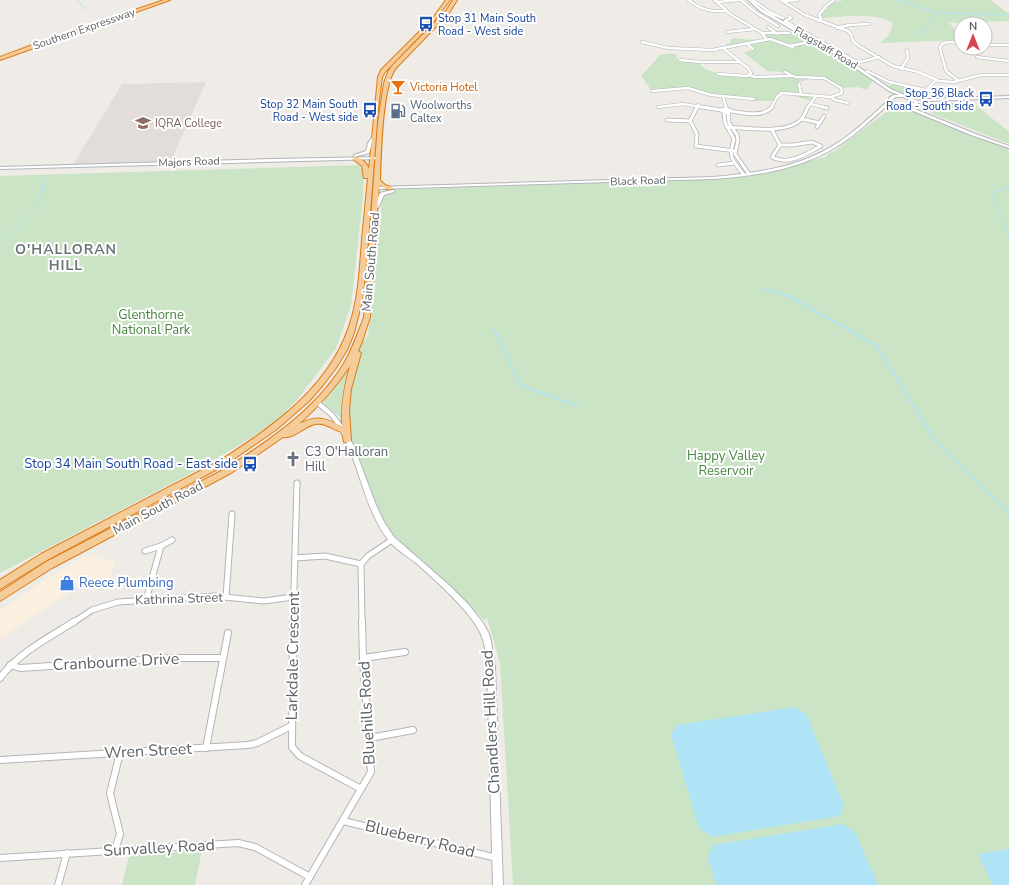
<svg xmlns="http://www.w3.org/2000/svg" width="1009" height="885" font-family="'Nunito Sans',sans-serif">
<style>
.commercial{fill:#fbf0e0}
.education{fill:#e2ddd8}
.green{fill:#cbe4c6}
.water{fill:#afe4f7}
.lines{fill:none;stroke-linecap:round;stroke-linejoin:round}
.stream-far1{stroke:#afe4f7;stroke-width:1}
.stream{stroke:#afe4f7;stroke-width:1.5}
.street-far3-casing{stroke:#b2b5b7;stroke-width:3.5}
.street-far2-casing{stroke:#b2b5b7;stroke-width:4.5}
.street-far1-casing{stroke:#b2b5b7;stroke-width:7}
.street-casing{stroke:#b2b5b7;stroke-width:8}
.secondary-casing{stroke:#b1b5b8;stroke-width:2}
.highway-casing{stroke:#df7c17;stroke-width:2}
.street-far3{stroke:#fff;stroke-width:2.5}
.street-far2{stroke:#fff;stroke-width:3}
.street-far1{stroke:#fff;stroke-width:5}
.street{stroke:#fff;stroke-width:6}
.secondary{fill:#fff;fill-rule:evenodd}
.highway{fill:#f3cc9a;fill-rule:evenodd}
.labels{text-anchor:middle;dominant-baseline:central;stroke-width:4;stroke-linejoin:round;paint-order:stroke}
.far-transit-label{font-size:11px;fill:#164399;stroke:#fff;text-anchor:end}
.far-street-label{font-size:11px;fill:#5e6365;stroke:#fff}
.far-food-label{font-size:11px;fill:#c56008;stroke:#fff;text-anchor:start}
.far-service-label{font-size:11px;fill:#4e5e75;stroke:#fff;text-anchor:start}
.far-education-label{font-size:11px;fill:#785e54;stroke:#fff;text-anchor:start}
.street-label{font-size:13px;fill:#5e6365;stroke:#fff}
.park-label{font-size:13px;fill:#48843f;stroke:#fff}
.worship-label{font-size:13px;fill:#5b616d;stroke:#fff;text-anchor:start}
.transit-label{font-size:13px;fill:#164399;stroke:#fff;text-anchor:end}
.shop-label{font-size:13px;fill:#366cbe;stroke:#fff;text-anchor:start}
.far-district-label{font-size:14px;font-weight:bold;letter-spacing:1px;fill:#6f7577;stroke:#fff}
.near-street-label{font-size:16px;fill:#5e6365;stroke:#fff}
</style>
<rect width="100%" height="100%" fill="#efece7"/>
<path class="commercial" d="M 84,556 L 115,561 L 109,579 L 91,578 L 7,634 L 6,637 L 0,638 L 0,611 L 40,583 Z"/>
<path class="education" d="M 206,82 L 170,163 L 73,165 L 122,84 Z"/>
<g class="green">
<path d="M 844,0 L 990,0 L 1009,14 L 1009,21 L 949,23 L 961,35 L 961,40 L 880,43 L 889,35 L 893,24 C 876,11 844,17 823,18 L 821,15 L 832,3 Z"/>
<path d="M 795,32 L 836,56 L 873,80 L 867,90 L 857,87 L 841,88 L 824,78 L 814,78 L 798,82 L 801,88 L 801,94 L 814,96 L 812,101 L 782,93 L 774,101 L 756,101 L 711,95 L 688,88 L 652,91 L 641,76 L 661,54 L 676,54 L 677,58 L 680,60 L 701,62 L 700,64 C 707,79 773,76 790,76 L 785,72 L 767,71 L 743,52 L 754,50 L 746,44 L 731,47 L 725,44 L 731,43 L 730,42 L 733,38 C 744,39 756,41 766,39 L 762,33 L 782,34 Z"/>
<path d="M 897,84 L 952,96 L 953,97 C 930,96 907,100 888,86 Z"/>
<path d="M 972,102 L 1009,132 L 1009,144 L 933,114 L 923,104 Z"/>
<path d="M 908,103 L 966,133 L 1009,148 L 1009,885 L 513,885 L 500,663 L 487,618 L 484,620 L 386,528 L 341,418 L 323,403 L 368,335 L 383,190 L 727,179 L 826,157 L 829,153 L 833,152 L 885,113 Z"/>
<path d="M 359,165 L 364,174 L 363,197 L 351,306 L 336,348 L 298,399 L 276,421 L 243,443 L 186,476 L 0,573 L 0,176 Z"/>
<path d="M 202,850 L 195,885 L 122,885 L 129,856 Z"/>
</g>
<g class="water">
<path d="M 795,707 L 806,714 L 844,805 L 840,816 L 712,837 L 699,828 L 671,735 L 677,725 Z"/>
<path d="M 843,824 L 855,832 L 878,885 L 716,885 L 708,858 L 713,845 Z"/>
<path d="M 1009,849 L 1009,885 L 993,885 L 978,854 Z"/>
</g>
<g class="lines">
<g class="stream-far1">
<path d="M 77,0 L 86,10"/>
<path d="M 899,0 L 938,13 L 1009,15"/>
<path d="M 914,36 L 929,27 L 930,18 L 938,13"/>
<path d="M 1009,186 L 991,194 L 1009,236"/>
<path d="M 24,220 C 36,207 45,198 42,179"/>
<path d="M 10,237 L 21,223"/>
</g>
<g class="stream">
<path d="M 764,289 L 788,296 L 876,345 L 936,442 L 1009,513"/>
<path d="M 494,329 L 520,385 L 578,406"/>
</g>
<g class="street-far3-casing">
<g id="street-far3">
<path d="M 689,0 C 700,10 712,12 727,11"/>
<path d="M 715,0 L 730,14 L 762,33 L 767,40"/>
<path d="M 741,0 L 755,12 L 778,26"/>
<path d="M 753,0 L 771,13 L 783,18"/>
<path d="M 781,0 L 805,15 L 848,31 L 851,34 L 853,41 L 859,46 L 893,66 L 918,72 L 939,81 L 954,82 L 981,75 L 1009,75"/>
<path d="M 783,1 L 798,0"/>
<path d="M 717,2 L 739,0"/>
<path d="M 789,16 L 791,18 L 785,21 L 855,61 L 860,62 L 879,57"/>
<path d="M 818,21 L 821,19 L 819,15 L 826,6 L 834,0"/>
<path d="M 768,27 L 777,34"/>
<path d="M 837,28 L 849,25 L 869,24"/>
<path d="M 727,32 L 755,29"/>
<path d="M 762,33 L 789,33"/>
<path d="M 642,42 L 668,48 L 712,50 L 770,39 L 793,47"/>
<path d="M 747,44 L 753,49"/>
<path d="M 985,45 L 1009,45"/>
<path d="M 790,46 L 814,41"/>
<path d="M 977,57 L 1009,61"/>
<path d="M 680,60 L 701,62 L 740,62"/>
<path d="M 901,69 L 908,58 L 907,50"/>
<path d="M 867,71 L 889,82 L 926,90 L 936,80"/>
<path d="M 718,74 L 747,76 L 751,73 L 748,68 L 724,49"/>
<path d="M 749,75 L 755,77 L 791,76"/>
<path d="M 959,81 L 946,71 L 940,48 L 942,44 L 948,42 L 961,43"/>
<path d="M 799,84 L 801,94"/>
<path d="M 926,90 L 958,96"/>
<path d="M 652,91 L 688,88 L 711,95 L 754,99"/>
<path d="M 723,96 L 726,108"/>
<path d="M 831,97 L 835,100 L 848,103"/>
<path d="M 811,104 L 827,108"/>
<path d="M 658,107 L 683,104 L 708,108"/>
<path d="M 697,108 L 698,105"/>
<path d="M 771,108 L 777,97 L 782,93 L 831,97 L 842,93 L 841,88 L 824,78 L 795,77 L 785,72"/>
<path d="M 807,108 L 816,96"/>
</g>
</g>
<g class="street-far2-casing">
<g id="street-far2">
<path d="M 697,107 L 690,121 L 697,134 L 696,146 L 735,151"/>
<path d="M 702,107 L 721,110"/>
<path d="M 726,107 L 726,109"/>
<path d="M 823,107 L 827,108"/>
<path d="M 726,109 L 730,110 L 728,113 L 721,110 Z"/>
<path d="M 731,111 C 744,113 762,118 772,107"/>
<path d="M 724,112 L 725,123 L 734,139 C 728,159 732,159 744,175"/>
<path d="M 728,113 L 729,123 L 737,135 L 738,140 L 735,154 L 749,174"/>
<path d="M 802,119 L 820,123"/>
<path d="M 667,120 L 690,121"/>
<path d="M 727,127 C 745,128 790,135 802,118 C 805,115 806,110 808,107"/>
<path d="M 817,127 L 824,116"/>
<path d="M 772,130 L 780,145"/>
<path d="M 812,142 L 821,146 C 806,154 788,166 772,157 L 780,145 L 793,145 Z"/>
<path d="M 718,165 L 735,163"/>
</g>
</g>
<g class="street-far1-casing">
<g id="street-far1">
<path d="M 145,551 L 161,546"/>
<path d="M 295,558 L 325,556 L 361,564"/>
<path d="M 226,597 L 232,514"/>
<path d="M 146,600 L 161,546 L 172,540"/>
<path d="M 74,622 L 92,610 L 118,602 L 215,596 L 264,601 L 293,597"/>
<path d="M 293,622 L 297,483"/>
<path d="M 362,622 L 361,564 L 368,556 L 392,540"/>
</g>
</g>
<g class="street-casing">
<g id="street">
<path d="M 293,621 L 292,747 L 300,756 L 361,789"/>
<path d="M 363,658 L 405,652"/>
<path d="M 10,665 L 20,668 L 172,658 L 223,658"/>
<path d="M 0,678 C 18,653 50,637 75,621"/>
<path d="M 370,738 L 413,730"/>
<path d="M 206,748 L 228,633"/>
<path d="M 0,760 L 248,745 L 257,743 L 291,726"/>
<path d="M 343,821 L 497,858"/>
<path d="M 115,850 L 120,834 L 110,793 L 120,753"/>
<path d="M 0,858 L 238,843 L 255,847 L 310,877"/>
<path d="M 58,885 L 67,853"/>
<path d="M 305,885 L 371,772 L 363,658 L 362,621"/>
</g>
</g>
<g class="secondary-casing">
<g id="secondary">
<path d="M 748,0 L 751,0 L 762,9 L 841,55 L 891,89 L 918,101 L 929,99 L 1009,96 L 1009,98 L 929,101 L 918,103 L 917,105 L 910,107 L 973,133 L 1009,146 L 1009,148 L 971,135 L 906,108 L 898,107 L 890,103 C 873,118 856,135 836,147 C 799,170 755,176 713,179 L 377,189 L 375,188 L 377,187 L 713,177 C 757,173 802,167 839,142 C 857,130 872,115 888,101 L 890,97 L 894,95 L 899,95 L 889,91 L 839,57 L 760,11 ZM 896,97 L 903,97 L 914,102 L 914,103 C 906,107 899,106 892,101 L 893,99 Z"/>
<path d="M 373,136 L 376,137 L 372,143 L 369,153 L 354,157 L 354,155 L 366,151 L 368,143 Z"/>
<path d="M 379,157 L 380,157 L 380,159 L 0,169 L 0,167 L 273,159 Z"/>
<path d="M 392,190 L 394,190 L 394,192 L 384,195 L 378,208 L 374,208 L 374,207 L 380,193 Z"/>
<path d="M 318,401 L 320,402 L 333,413 L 345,429 L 354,447 L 376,505 L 384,522 L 394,537 L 449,585 L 468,604 L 483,623 L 489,634 L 491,642 L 495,667 L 503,885 L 493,885 L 487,667 C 486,657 486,647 482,637 C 474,614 435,580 416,563 C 407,556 397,550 390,542 C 360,506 360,451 330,416 C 326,412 320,408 316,404 L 315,403 Z"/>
</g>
</g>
<g class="highway-casing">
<g id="highway">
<path d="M 164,0 L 170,0 L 0,60 L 0,57 L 43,41 Z"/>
<path d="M 446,0 L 450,0 L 435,20 L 385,72 L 382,77 L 378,109 L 366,267 L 362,301 L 354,333 L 348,348 L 336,368 L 323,385 L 309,401 L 277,429 L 225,465 L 47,560 L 0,589 L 0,580 L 41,554 L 219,461 C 275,426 334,384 352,317 C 359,292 360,265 362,239 C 364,219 366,198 368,178 L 364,178 L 362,166 L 353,159 L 356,157 C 362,159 367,163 369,169 L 378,77 L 381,70 L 433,18 Z"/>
<path d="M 453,0 L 457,0 L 449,13 L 396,68 C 382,85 381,156 380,180 L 385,185 L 393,188 L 390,190 L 379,186 L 370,317 L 362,342 L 358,351 L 361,353 L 351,389 L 349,410 L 351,440 L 350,442 L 344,442 L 342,432 C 333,430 326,422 315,424 C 305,426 294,439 283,437 L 231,473 L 52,568 L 0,601 L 0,592 L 46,562 L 225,469 C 269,441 315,410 343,365 C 352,350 358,333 364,317 L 378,123 L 384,83 L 388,72 L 392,66 L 446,11 ZM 350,366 C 344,387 341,404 342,426 C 325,418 317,415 299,424 C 318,407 335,388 350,366 Z"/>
</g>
</g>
<use href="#street-far3" class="street-far3"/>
<use href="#street-far2" class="street-far2"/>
<use href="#street-far1" class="street-far1"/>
<use href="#street" class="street"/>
<use href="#secondary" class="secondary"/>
<use href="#highway" class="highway"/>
</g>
<defs>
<g id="bus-bare" transform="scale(1.2)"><path d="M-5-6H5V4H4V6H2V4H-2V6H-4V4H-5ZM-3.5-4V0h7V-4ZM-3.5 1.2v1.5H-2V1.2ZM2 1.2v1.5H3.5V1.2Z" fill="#1a4fb4" stroke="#fff" stroke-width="2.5" paint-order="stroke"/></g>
<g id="bar-bare" transform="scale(1.2)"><path d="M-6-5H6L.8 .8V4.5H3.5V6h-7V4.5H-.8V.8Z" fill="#e8710a" stroke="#fff" stroke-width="2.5" paint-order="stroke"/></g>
<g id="fuel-bare" transform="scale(1.2)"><path d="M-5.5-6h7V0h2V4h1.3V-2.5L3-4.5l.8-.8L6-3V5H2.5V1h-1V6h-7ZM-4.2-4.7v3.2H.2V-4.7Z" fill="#5c6f8a" stroke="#fff" stroke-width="2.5" paint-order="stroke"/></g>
<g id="school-bare" transform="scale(1.2)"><path d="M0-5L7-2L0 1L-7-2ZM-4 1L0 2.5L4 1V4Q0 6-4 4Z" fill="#8d6e63" stroke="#fff" stroke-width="2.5" paint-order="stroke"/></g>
<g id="church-bare" transform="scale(1.2)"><path d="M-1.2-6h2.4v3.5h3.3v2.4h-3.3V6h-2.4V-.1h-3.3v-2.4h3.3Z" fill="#6b7280" stroke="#fff" stroke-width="2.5" paint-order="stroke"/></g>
<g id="shop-bare" transform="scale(1.2)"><path d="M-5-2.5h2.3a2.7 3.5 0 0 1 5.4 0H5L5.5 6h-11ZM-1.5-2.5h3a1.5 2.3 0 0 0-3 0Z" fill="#3f7fe0" stroke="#fff" stroke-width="2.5" paint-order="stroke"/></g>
</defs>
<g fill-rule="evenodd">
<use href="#bus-bare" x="426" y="24"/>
<use href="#bar-bare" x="398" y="87"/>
<use href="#bus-bare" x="986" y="99"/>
<use href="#bus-bare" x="370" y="110"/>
<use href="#fuel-bare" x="398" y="111"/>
<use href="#school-bare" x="143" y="123"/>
<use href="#church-bare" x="293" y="459"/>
<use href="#bus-bare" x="250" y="464"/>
<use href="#shop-bare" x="67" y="583"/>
</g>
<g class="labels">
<g class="far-transit-label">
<text x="438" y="18" text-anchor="start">Stop 31 Main South<tspan x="438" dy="13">Road - West side</tspan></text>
<text x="974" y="93">Stop 36 Black<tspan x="974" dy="13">Road - South side</tspan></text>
<text x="358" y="104">Stop 32 Main South<tspan x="358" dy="13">Road - West side</tspan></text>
</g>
<g class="far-street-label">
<text transform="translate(84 29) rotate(-19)">Southern Expressway</text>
<text transform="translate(826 48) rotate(31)">Flagstaff Road</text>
<text transform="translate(189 162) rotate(-2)">Majors Road</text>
<text transform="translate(638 181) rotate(-2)">Black Road</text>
</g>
<g class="far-food-label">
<text x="410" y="87">Victoria Hotel</text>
</g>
<g class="far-service-label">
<text x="410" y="105">Woolworths<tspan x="410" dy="13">Caltex</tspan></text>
</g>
<g class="far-education-label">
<text x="155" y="123">IQRA College</text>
</g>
<g class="street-label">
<text transform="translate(371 262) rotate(-85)">Main South Road</text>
<text transform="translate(158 508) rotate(-28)">Main South Road</text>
<text transform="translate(179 599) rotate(-2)">Kathrina Street</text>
</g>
<g class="park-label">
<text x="151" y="315">Glenthorne<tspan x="151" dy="15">National Park</tspan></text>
<text x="726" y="456">Happy Valley<tspan x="726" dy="15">Reservoir</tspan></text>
</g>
<g class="worship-label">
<text x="305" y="452">C3 O'Halloran<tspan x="305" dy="15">Hill</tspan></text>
</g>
<g class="transit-label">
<text x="238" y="464">Stop 34 Main South Road - East side</text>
</g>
<g class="shop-label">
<text x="79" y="583">Reece Plumbing</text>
</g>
<g class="far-district-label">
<text x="66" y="249">O'HALLORAN<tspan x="66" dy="16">HILL</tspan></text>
</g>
<g class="near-street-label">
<text transform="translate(293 656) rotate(-89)">Larkdale Crescent</text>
<text transform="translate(116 662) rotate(-3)">Cranbourne Drive</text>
<text transform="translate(367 713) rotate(-93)">Bluehills Road</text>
<text transform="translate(491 722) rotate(-93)">Chandlers Hill Road</text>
<text transform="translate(148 751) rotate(-3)">Wren Street</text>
<text transform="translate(420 839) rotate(14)">Blueberry Road</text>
<text transform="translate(159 848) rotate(-3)">Sunvalley Road</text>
</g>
</g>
<g transform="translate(973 36)"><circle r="19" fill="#ffffff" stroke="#bfc1c1"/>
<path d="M0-3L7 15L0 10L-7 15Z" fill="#d94352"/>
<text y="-6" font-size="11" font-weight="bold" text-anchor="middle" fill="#5e6365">N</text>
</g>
</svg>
